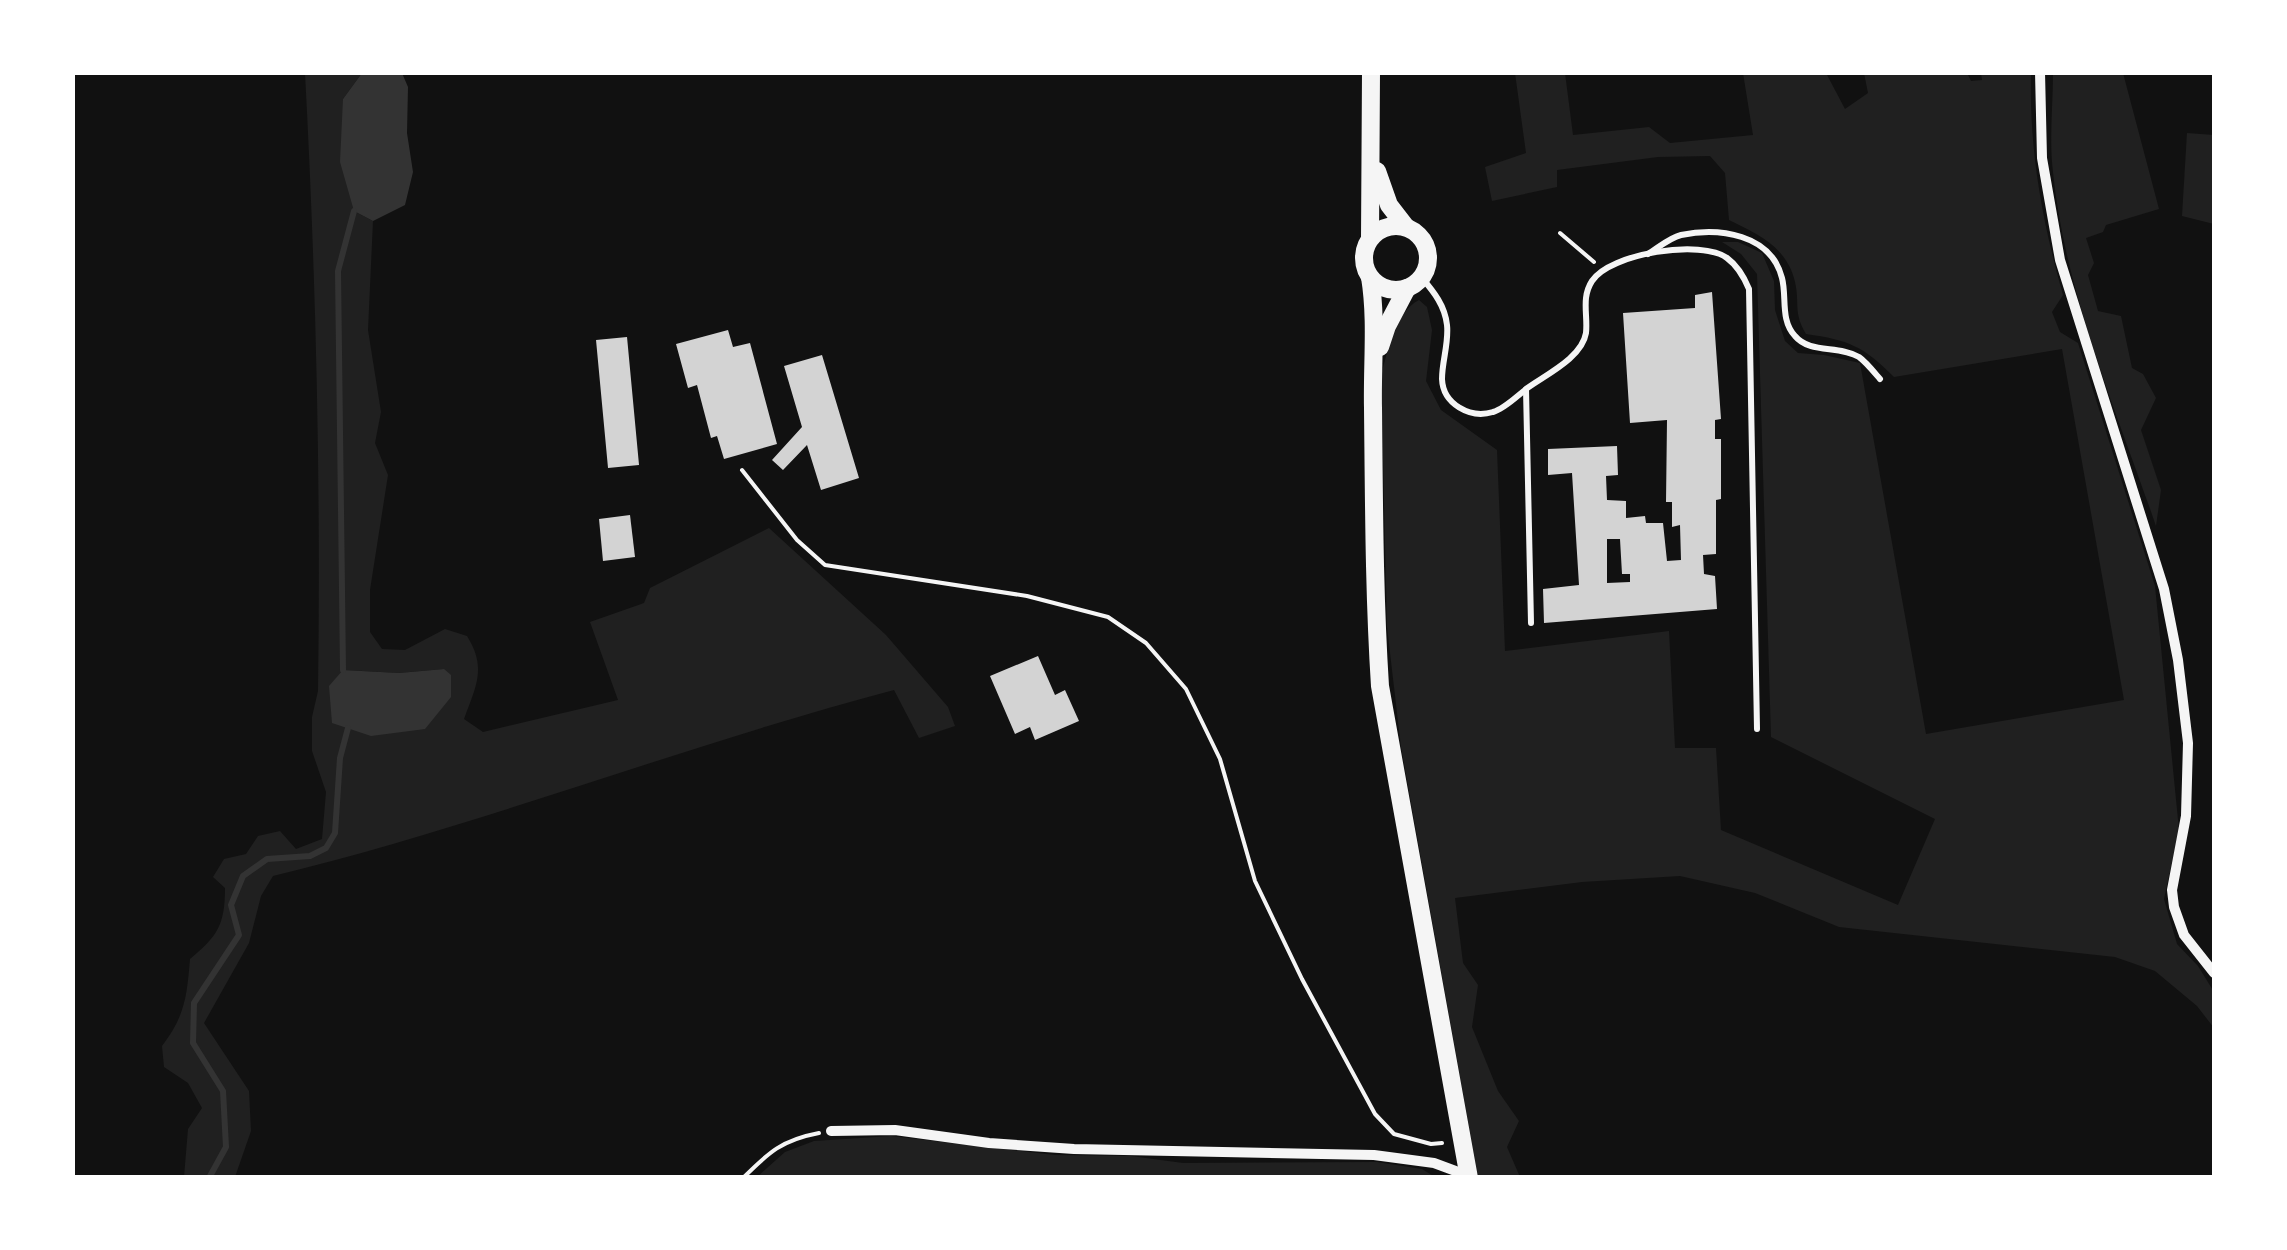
<svg xmlns="http://www.w3.org/2000/svg" width="2287" height="1250" font-family="Helvetica,sans-serif">
<style>
.green{fill:#202020;fill-rule:evenodd}
.water{fill:#333}
.lines{fill:none;stroke-linecap:round;stroke-linejoin:round}
.stream{stroke:#333;stroke-width:6}
.building{fill:#d3d3d3;fill-rule:evenodd}
.path{stroke:#f5f5f5;stroke-width:4}
.service{stroke:#f5f5f5;stroke-width:6}
.minor{stroke:#f5f5f5;stroke-width:10}
.secondary{stroke:#f5f5f5;stroke-width:18}
</style>
<rect width="100%" height="100%" fill="#111"/>
<g class="green">
<path d="M 305,73 L 362,73 L 343,99 L 354,211 L 373,221 L 368,330 L 381,412 L 375,443 L 388,475 L 370,590 L 370,632 L 382,649 L 405,650 L 445,629 L 467,636 C 487,668 476,686 464,719 L 483,732 L 618,700 L 590,622 L 644,603 L 650,588 L 769,528 L 886,635 L 948,707 L 955,726 L 919,738 L 894,690 C 685,745 483,825 273,876 L 261,896 L 249,943 L 204,1023 L 249,1091 L 251,1131 L 235,1177 L 184,1177 L 188,1129 L 202,1108 L 188,1083 L 164,1067 L 162,1046 C 185,1016 187,996 190,959 C 218,936 225,924 225,888 L 213,877 L 224,859 L 246,854 L 258,836 L 280,831 L 296,849 L 322,839 L 326,792 L 312,751 L 312,717 L 318,691 C 321,485 316,279 305,73 ZM 444,669 L 332,723 L 344,670 L 399,673 Z"/>
<path d="M 1515,73 L 1565,73 L 1573,135 L 1649,127 L 1670,143 L 1753,135 L 1743,73 L 1826,73 L 1845,109 L 1868,93 L 1864,73 L 1967,73 L 1971,81 L 1982,80 L 1981,73 L 2031,73 C 2029,149 2042,221 2063,295 L 2052,312 L 2060,332 L 2078,343 L 2155,586 L 2179,830 L 2164,899 L 2177,944 L 2198,966 L 2214,992 L 2214,1028 L 2197,1006 L 2155,971 L 2115,957 L 1839,927 L 1755,893 L 1680,876 L 1582,882 L 1455,898 L 1463,963 L 1478,985 L 1472,1027 L 1498,1091 L 1519,1121 L 1507,1147 L 1520,1177 L 1478,1177 L 1401,747 L 1387,627 L 1381,375 C 1388,351 1395,312 1419,300 L 1427,307 L 1432,330 L 1426,381 L 1441,410 L 1497,450 L 1505,651 L 1669,631 L 1675,748 L 1716,748 L 1721,830 L 1898,905 L 1935,819 L 1771,737 L 1757,274 L 1741,254 L 1722,242 L 1738,242 L 1762,253 L 1774,281 L 1775,310 L 1785,341 L 1798,353 L 1824,355 L 1860,363 L 1926,734 L 2124,700 L 2062,349 L 1894,377 C 1863,346 1849,340 1806,334 C 1793,312 1800,304 1795,282 C 1787,247 1758,234 1729,220 L 1725,173 L 1710,156 L 1658,157 L 1557,170 L 1557,187 L 1492,201 L 1485,167 L 1526,153 Z"/>
<path d="M 2053,73 L 2123,73 L 2159,209 L 2106,225 L 2103,232 L 2086,238 L 2094,263 L 2088,275 L 2098,311 L 2121,316 L 2132,368 L 2143,374 L 2156,398 L 2141,430 L 2161,490 L 2156,526 C 2117,412 2065,293 2053,172 C 2049,140 2053,105 2053,73 Z"/>
<path d="M 2187,133 L 2214,135 L 2214,224 L 2182,216 Z"/>
<path d="M 891,1136 L 1055,1155 L 1131,1156 L 1183,1163 L 1377,1162 L 1422,1169 L 1435,1177 L 757,1177 L 785,1152 L 814,1141 Z"/>
</g>
<g class="water">
<path d="M 362,73 L 402,73 L 408,87 L 407,133 L 413,172 L 405,205 L 373,221 L 354,211 L 340,162 L 343,99 Z"/>
<path d="M 444,669 L 451,675 L 451,697 L 425,729 L 371,736 L 332,723 L 329,686 L 343,670 L 399,673 Z"/>
</g>
<g class="lines">
<g class="stream">
<path d="M 343,670 L 338,271 L 354,211"/>
<path d="M 209,1178 L 226,1147 L 223,1091 L 193,1043 L 194,1003 L 239,935 L 231,905 L 243,876 L 267,859 L 310,856 L 326,848 L 335,833 L 340,758 L 348,728"/>
</g>
</g>
<g class="building">
<path d="M 1712,292 L 1721,419 L 1715,420 L 1715,439 L 1721,439 L 1721,499 L 1716,500 L 1716,554 L 1703,555 L 1704,574 L 1715,576 L 1717,609 L 1544,623 L 1543,589 L 1579,585 L 1572,473 L 1548,475 L 1548,449 L 1617,446 L 1618,475 L 1606,476 L 1607,500 L 1626,501 L 1626,518 L 1645,516 L 1646,523 L 1663,523 L 1667,561 L 1681,560 L 1680,525 L 1672,527 L 1672,502 L 1666,502 L 1667,420 L 1630,423 L 1623,313 L 1695,308 L 1695,295 ZM 1607,539 L 1620,539 L 1622,574 L 1630,574 L 1630,582 L 1607,583 Z"/>
<path d="M 728,330 L 733,347 L 750,343 L 777,444 L 724,459 L 717,436 L 711,438 L 697,385 L 688,388 L 676,344 Z"/>
<path d="M 627,337 L 639,465 L 608,468 L 596,340 Z"/>
<path d="M 822,355 L 859,478 L 821,490 L 807,445 L 783,470 L 772,460 L 802,427 L 784,366 Z"/>
<path d="M 630,515 L 635,557 L 603,561 L 599,519 Z"/>
<path d="M 1038,656 L 1055,695 L 1065,690 L 1079,721 L 1035,740 L 1030,727 L 1015,734 L 990,676 Z"/>
</g>
<g class="lines">
<g class="path">
<path d="M 1560,233 L 1594,262"/>
<path d="M 742,470 L 797,540 L 825,565 L 1027,596 L 1108,617 L 1146,643 L 1186,689 L 1220,759 L 1255,881 L 1302,979 L 1375,1114 L 1394,1134 L 1431,1144 L 1442,1143"/>
<path d="M 743,1178 C 769,1152 782,1140 819,1133"/>
</g>
<g class="service">
<path d="M 1648,254 C 1658,248 1669,238 1681,235 C 1719,227 1771,234 1782,278 C 1787,297 1780,320 1795,336 C 1810,354 1838,345 1859,357 C 1866,362 1874,372 1880,379"/>
<path d="M 1422,278 C 1434,292 1445,306 1447,325 C 1449,343 1442,361 1442,379 C 1443,404 1470,419 1493,412 C 1504,409 1516,397 1525,390"/>
<path d="M 1531,623 L 1526,389 C 1545,375 1582,358 1586,333 C 1588,315 1581,298 1592,281 C 1610,253 1702,239 1727,258 C 1738,266 1744,277 1749,289 L 1757,729"/>
</g>
<g class="minor">
<path d="M 2040,72 L 2042,158 L 2060,260 L 2164,589 L 2178,660 L 2188,743 L 2186,816 L 2172,890 L 2174,907 L 2184,935 L 2214,973"/>
<path d="M 831,1131 L 895,1130 L 989,1143 L 1074,1149 L 1374,1155 L 1434,1163 L 1469,1176"/>
</g>
<g class="secondary">
<path d="M 1377,171 L 1389,205 L 1406,227"/>
<circle cx="1396" cy="258" r="32"/>
<path d="M 1370,238 L 1371,72"/>
<path d="M 1370,277 C 1377,320 1372,364 1373,408 C 1374,501 1374,593 1380,686 L 1469,1178"/>
<path d="M 1380,347 L 1387,326 L 1407,288"/>
</g>
</g>
<rect width="2287" height="1250" fill="none" stroke="#ffffff" stroke-width="150"/>
</svg>
